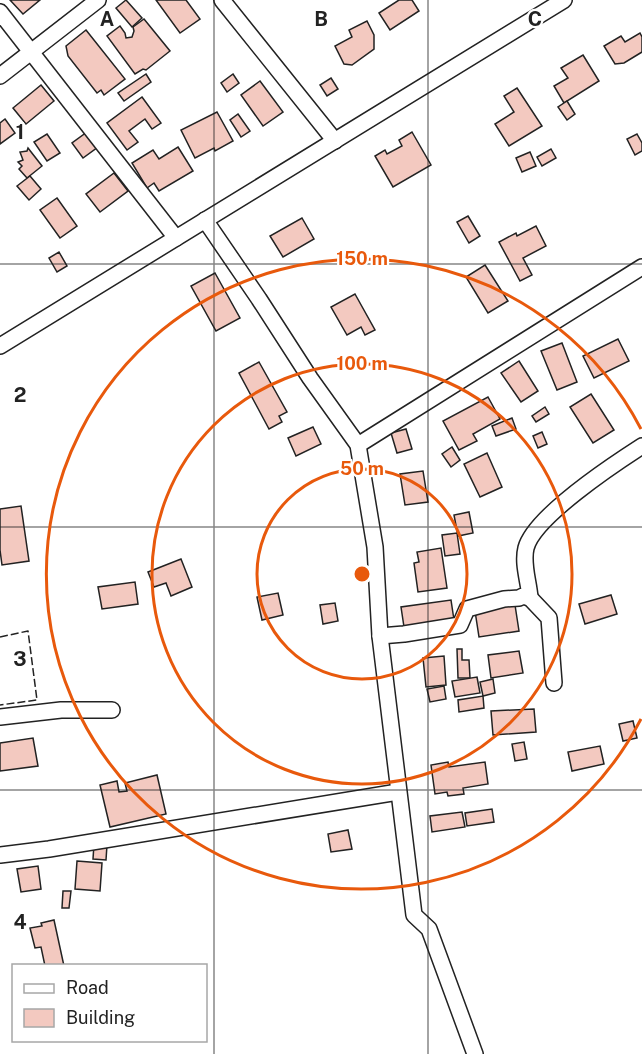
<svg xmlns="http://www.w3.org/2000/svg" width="642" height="1054" font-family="'Public Sans',sans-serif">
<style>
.building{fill:#f3c9c0;stroke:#222;stroke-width:1.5}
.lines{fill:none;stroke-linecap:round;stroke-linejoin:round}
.minor-casing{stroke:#222;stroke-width:18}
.minor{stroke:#fff;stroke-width:15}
.fence{stroke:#222;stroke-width:1.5;stroke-dasharray:8 3;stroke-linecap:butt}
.grid{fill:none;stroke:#222;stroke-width:1.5;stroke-opacity:0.55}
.ring{fill:none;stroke:#e8590c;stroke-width:3}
.grid-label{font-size:20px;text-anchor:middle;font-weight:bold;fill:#222;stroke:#fff;stroke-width:4.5;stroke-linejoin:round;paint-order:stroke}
.centre{fill:#e8590c;stroke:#fff;stroke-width:3}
.ring-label{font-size:18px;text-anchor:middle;font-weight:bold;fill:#e8590c;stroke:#fff;stroke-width:4.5;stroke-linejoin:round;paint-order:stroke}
</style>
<rect width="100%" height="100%" fill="#fff"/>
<g class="building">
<path d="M 10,0 L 40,0 L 23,14 Z"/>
<path d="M 126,0 L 142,18 L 132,27 L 116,8 Z"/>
<path d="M 156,0 L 186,0 L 200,19 L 180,33 Z"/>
<path d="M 399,0 L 412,0 L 419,11 L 390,30 L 379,13 Z"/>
<path d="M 144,19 L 170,51 L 146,70 L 143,69 L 135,74 L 107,36 L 120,26 L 125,33 L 126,38 L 132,37 L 134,31 L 133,27 Z"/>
<path d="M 367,21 L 374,35 L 374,49 L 352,65 L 344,64 L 335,46 L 352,37 L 349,30 Z"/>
<path d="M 86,30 L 125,79 L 104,95 L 101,90 L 97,93 L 68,56 L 66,46 Z"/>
<path d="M 640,33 L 642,37 L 642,52 L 624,63 L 615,64 L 604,46 L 621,36 L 625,42 Z"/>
<path d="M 583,55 L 599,81 L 564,103 L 554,86 L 568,78 L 561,68 Z"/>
<path d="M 146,74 L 151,82 L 124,101 L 118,93 Z"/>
<path d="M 233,74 L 239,83 L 227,92 L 221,83 Z"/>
<path d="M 331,78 L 338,89 L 327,96 L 320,85 Z"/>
<path d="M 260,81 L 283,112 L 263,126 L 241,95 Z"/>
<path d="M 41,85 L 54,101 L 26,124 L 13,108 Z"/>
<path d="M 517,88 L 542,126 L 509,146 L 495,124 L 514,112 L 504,96 Z"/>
<path d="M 142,97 L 161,123 L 152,129 L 145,119 L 129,131 L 138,142 L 127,150 L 107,123 Z"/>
<path d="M 567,101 L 575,114 L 567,120 L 558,107 Z"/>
<path d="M 217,112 L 233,141 L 215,151 L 214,148 L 195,158 L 181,130 Z"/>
<path d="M 238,114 L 250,131 L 241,137 L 230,120 Z"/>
<path d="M 5,119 L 15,133 L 0,144 L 0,123 Z"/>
<path d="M 87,132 L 98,147 L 83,158 L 72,143 Z"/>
<path d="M 412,132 L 431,165 L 393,187 L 375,156 L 385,150 L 387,154 L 402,146 L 399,140 Z"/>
<path d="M 47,134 L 60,153 L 47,161 L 34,142 Z"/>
<path d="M 637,134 L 642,143 L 642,151 L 635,155 L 627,139 Z"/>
<path d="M 178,147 L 193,171 L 159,191 L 154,183 L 147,188 L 132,163 L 153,150 L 159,159 Z"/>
<path d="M 28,148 L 42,166 L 27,178 L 19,169 L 22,166 L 18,162 L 23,160 L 20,152 L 27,151 Z"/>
<path d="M 551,149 L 556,158 L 542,166 L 537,157 Z"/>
<path d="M 530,152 L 536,166 L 522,172 L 516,158 Z"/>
<path d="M 114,173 L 128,191 L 100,212 L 86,194 Z"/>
<path d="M 30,176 L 41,189 L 29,200 L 17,186 Z"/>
<path d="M 57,198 L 77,226 L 60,238 L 40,210 Z"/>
<path d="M 468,216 L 480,236 L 469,243 L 457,222 Z"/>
<path d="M 302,218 L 314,239 L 283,257 L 270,236 Z"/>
<path d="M 536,226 L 546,246 L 523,258 L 532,275 L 520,281 L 499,242 L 516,233 L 517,236 Z"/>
<path d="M 59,252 L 67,266 L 57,272 L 49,258 Z"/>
<path d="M 485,265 L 508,301 L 488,313 L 466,277 Z"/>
<path d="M 215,273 L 240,318 L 216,331 L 191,286 Z"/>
<path d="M 355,294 L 375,330 L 365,335 L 361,327 L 347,335 L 331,307 Z"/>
<path d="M 618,339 L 629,361 L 594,378 L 583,356 Z"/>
<path d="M 562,343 L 577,382 L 557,390 L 541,351 Z"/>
<path d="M 519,361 L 538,391 L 521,402 L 501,373 Z"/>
<path d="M 259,362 L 287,412 L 279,416 L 282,422 L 269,429 L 239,373 Z"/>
<path d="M 591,394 L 614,430 L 593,443 L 570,407 Z"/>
<path d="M 488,397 L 500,419 L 473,434 L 477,441 L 459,450 L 443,421 Z"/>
<path d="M 545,407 L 549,414 L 536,422 L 532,416 Z"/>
<path d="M 512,418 L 516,429 L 496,436 L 492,426 Z"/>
<path d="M 313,427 L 321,444 L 296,456 L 288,438 Z"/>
<path d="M 406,429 L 412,449 L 397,453 L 391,433 Z"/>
<path d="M 542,432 L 547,444 L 538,448 L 533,436 Z"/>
<path d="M 452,447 L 460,460 L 451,467 L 442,454 Z"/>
<path d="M 487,453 L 502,487 L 480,497 L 464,464 Z"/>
<path d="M 423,471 L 428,502 L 405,505 L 400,474 Z"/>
<path d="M 21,506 L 29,561 L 2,565 L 0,550 L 0,509 Z"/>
<path d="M 469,512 L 473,533 L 458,536 L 454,515 Z"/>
<path d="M 457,533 L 460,554 L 445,556 L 442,535 Z"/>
<path d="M 441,548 L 447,588 L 418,592 L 414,563 L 419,562 L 417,552 Z"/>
<path d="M 181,559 L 192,587 L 171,596 L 166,583 L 154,587 L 148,572 Z"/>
<path d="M 135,582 L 138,604 L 102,609 L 98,587 Z"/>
<path d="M 278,593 L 283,615 L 262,620 L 257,597 Z"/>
<path d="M 611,595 L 617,614 L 585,624 L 579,604 Z"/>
<path d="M 451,600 L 454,620 L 404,627 L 401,607 Z"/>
<path d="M 335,603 L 338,621 L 323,624 L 320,605 Z"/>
<path d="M 515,605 L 519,631 L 479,637 L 475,611 Z"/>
<path d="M 457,649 L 462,649 L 462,660 L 469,660 L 470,678 L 458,678 Z"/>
<path d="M 519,651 L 523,673 L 491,678 L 488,655 Z"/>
<path d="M 444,656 L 446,685 L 426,687 L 423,658 Z"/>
<path d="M 477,677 L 480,693 L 455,697 L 452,681 Z"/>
<path d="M 493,679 L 495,693 L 483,696 L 480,682 Z"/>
<path d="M 444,686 L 446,699 L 430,702 L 427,689 Z"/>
<path d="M 483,696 L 484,708 L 459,712 L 458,700 Z"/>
<path d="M 534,709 L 536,732 L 493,735 L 491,711 Z"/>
<path d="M 633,721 L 637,738 L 623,741 L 619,724 Z"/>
<path d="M 33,738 L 38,766 L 0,771 L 0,743 Z"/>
<path d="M 524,742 L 527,759 L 515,761 L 512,744 Z"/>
<path d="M 600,746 L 604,764 L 572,771 L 568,752 Z"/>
<path d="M 448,762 L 449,767 L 485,762 L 488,784 L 463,788 L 464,794 L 448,796 L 447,792 L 435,794 L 431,765 Z"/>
<path d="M 157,775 L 166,814 L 110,827 L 100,785 L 117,781 L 119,792 L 127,791 L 125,783 Z"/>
<path d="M 492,809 L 494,822 L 467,826 L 465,813 Z"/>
<path d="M 462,812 L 465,827 L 432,832 L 430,816 Z"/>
<path d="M 348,830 L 352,849 L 331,852 L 328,834 Z"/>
<path d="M 94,844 L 107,845 L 106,860 L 93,859 Z"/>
<path d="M 77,861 L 102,863 L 100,891 L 75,889 Z"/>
<path d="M 38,866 L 41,889 L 21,892 L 17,869 Z"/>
<path d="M 63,891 L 71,891 L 69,908 L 62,908 Z"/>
<path d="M 54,920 L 64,966 L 45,966 L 41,947 L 35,948 L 30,928 L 42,926 L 41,923 Z"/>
</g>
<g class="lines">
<g class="minor-casing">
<g id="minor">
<path d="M 222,0 L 335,141"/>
<path d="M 0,12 L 176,238"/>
<path d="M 0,76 L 98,0"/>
<path d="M 205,220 L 259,299 L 310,378 L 358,445 L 375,547 L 380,636 L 414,915 L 429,929 L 475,1054"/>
<path d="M 0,346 L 564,0"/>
<path d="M 358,445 L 642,267"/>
<path d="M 530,598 L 549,618 L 554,683"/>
<path d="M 380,636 L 404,634 L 460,625 L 467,609 L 504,599 L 519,598 L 523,596 L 530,598 C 529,582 522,564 526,548 C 534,517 614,464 642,446"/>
<path d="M 0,717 L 61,710 L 112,710"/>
<path d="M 0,855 L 49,849 L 398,792"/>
</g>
</g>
<use href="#minor" class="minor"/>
<path class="fence" d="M 0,637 L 28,631 L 37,700 L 0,705"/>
</g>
<path class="grid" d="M 214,0 L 214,1054M 428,0 L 428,1054M 0,264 L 642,264M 0,527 L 642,527M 0,790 L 642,790"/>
<g class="ring">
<circle cx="362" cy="574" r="105"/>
<circle cx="362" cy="574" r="210"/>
<path d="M641 719A315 315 0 1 1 641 429"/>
</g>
<g class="grid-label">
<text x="107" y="26">A</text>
<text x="321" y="26">B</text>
<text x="535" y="26">C</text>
<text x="20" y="139">1</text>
<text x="20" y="402">2</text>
<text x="20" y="666">3</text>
<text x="20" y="929">4</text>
</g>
<circle cx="362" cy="574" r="9" class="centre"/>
<g class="ring-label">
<text x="362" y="265">150 m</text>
<text x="362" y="370">100 m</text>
<text x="362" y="475">50 m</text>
</g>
<rect x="12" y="964" width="195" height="78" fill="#ffffff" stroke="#a7a7a7" stroke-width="1.5"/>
<rect x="24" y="984" width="30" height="9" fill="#ffffff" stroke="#a7a7a7" stroke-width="1.5"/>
<text x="66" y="994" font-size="18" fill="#222222">Road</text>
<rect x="24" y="1009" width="30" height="18" fill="#f3c9c0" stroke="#a7a7a7" stroke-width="1.5"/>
<text x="66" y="1024" font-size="18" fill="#222222">Building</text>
</svg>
